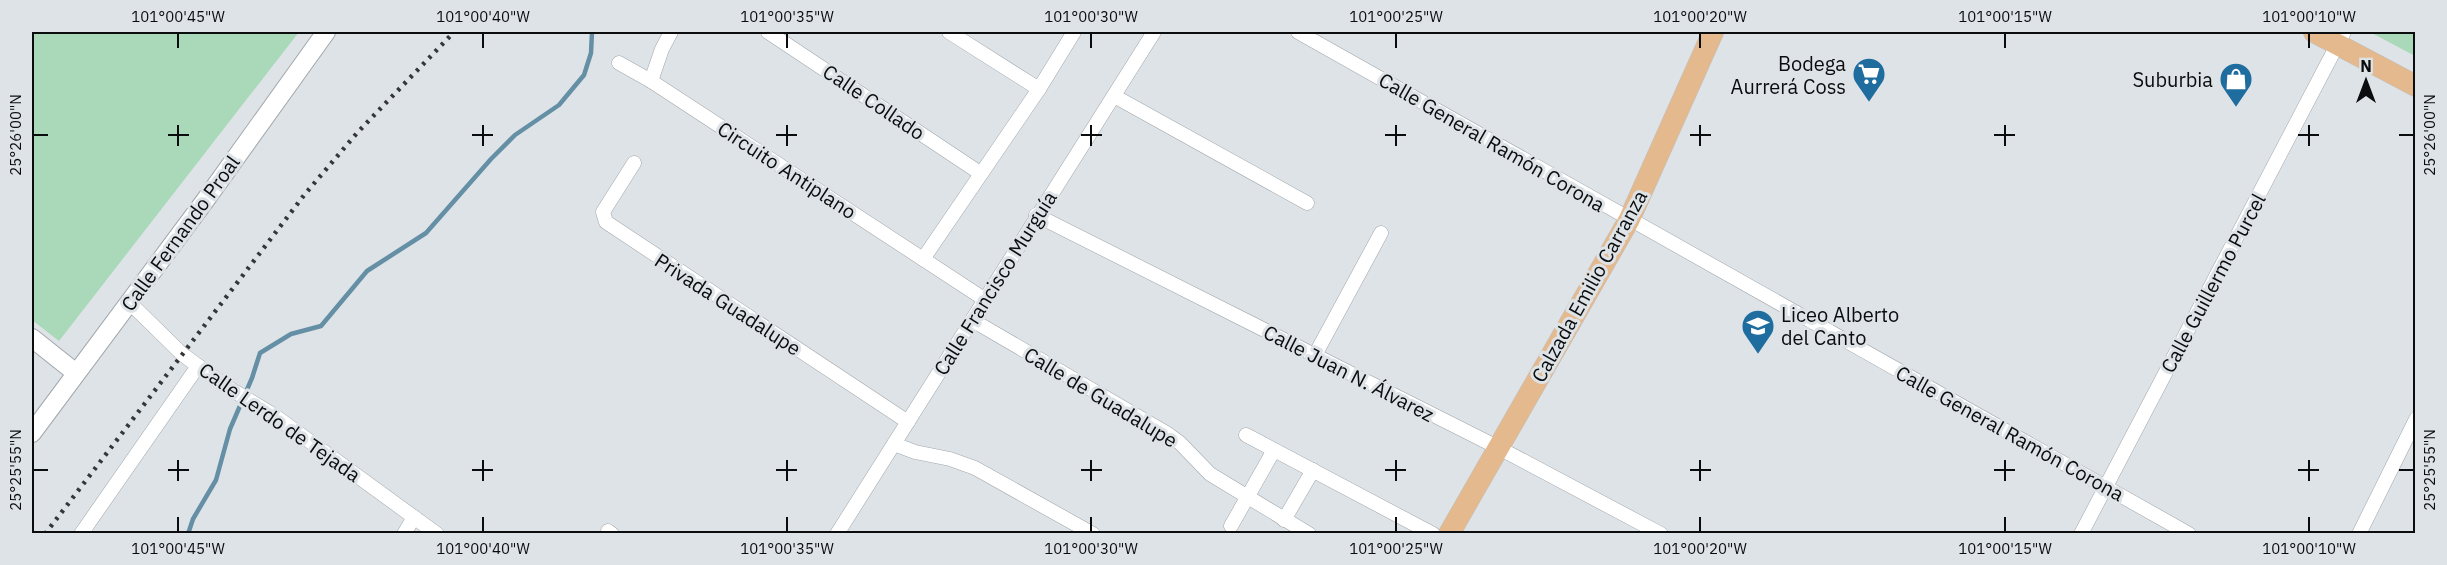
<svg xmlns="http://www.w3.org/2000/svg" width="2447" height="565" font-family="'IBM Plex Sans',sans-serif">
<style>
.green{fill:#a9d9b9}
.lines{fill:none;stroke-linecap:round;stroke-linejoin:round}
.stream{stroke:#648fa5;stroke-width:4.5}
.street-casing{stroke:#a2a7ab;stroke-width:15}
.secondary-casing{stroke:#a2a7ab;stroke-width:20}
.primary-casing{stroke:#bfc0c0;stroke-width:22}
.street{stroke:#fff;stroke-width:14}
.secondary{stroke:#fff;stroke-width:18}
.primary{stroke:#e4b98e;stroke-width:21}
.rail{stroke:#343738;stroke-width:4.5;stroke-dasharray:3 6;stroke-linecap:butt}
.ticks{fill:none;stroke:#0a0c0d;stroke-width:2}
.labels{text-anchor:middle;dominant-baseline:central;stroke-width:6;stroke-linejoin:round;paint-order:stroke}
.poi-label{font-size:20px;fill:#0a0c0d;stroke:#dee3e7;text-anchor:end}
.street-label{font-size:20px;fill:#0a0c0d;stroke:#dee3e7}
.neatline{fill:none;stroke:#0a0c0d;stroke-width:2}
.ticks-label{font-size:15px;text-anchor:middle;fill:#0a0c0d}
</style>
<rect width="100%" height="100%" fill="#dee3e7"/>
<g class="green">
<path d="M 32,32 L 299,32 L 59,341 L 32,320 Z"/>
<path d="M 2370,32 L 2415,32 L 2415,56 Z"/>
</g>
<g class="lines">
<path class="stream" d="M 188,534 L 193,519 L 216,480 L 230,429 L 252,378 L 260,353 L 291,334 L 321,326 L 367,271 L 426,233 L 491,159 L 515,135 L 559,105 L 584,75 L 591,53 L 592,32"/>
<g class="street-casing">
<g id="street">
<path d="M 768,32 L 980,173"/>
<path d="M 949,32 L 1039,89"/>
<path d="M 1298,32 L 2189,534"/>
<path d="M 619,63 L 651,81 L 984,299"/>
<path d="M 651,81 L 662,49 L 671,32"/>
<path d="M 1114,96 L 1307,203"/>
<path d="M 634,163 L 603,212 L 606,222 L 908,422"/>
<path d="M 1036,215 L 1499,448 L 1661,534"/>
<path d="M 923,259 L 1039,89 L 1074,32"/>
<path d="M 130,303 L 182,354 L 224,385 L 275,416 L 437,534"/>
<path d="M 972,320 L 1168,434 L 1180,443 L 1210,474 L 1309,534"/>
<path d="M 1315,355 L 1381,233"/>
<path d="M 1246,435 L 1433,534"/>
<path d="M 894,444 L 915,452 L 950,459 L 975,468 L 1093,534"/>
<path d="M 1284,520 L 1313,470"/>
<path d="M 1231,526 L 1274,450"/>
<path d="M 608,531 L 612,534"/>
<path d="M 81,534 L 198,366"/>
<path d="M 404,534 L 414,517"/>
<path d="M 837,534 L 1154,32"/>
<path d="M 2081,534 L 2344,32"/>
<path d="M 2359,534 L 2416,419"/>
</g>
</g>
<g class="secondary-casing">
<g id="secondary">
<path d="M 32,338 L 76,373"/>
<path d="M 32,433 L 204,202 L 326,32"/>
</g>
</g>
<g class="primary-casing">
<g id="primary">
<path d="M 2314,32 L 2416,86"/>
<path d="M 1449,534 L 1629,220 L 1713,32"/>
</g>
</g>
<use href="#street" class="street"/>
<use href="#secondary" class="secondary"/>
<use href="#primary" class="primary"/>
<path class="rail" d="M 45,534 L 305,194 L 357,133 L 454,32"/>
</g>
<path class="ticks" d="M 178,33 L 178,48M 483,33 L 483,48M 787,33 L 787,48M 1091,33 L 1091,48M 1396,33 L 1396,48M 1700,33 L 1700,48M 2005,33 L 2005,48M 2309,33 L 2309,48M 178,125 L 178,146M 483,125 L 483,146M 787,125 L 787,146M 1091,125 L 1091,146M 1396,125 L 1396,146M 1700,125 L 1700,146M 2005,125 L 2005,146M 2309,125 L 2309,146M 33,135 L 48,135M 168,135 L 189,135M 472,135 L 493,135M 776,135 L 797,135M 1081,135 L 1102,135M 1385,135 L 1406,135M 1690,135 L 1711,135M 1994,135 L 2015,135M 2298,135 L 2319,135M 2399,135 L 2414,135M 178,460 L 178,481M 483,460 L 483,481M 787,460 L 787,481M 1091,460 L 1091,481M 1396,460 L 1396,481M 1700,460 L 1700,481M 2005,460 L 2005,481M 2309,460 L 2309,481M 33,470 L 48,470M 168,470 L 189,470M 472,470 L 493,470M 776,470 L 797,470M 1081,470 L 1102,470M 1385,470 L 1406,470M 1690,470 L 1711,470M 1994,470 L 2015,470M 2298,470 L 2319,470M 2399,470 L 2414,470M 178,517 L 178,532M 483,517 L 483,532M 787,517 L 787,532M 1091,517 L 1091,532M 1396,517 L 1396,532M 1700,517 L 1700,532M 2005,517 L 2005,532M 2309,517 L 2309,532"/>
<defs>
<g id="supermarket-pin" transform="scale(1.725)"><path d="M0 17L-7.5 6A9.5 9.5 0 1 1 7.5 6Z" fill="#1f6c9e" stroke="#dee3e7"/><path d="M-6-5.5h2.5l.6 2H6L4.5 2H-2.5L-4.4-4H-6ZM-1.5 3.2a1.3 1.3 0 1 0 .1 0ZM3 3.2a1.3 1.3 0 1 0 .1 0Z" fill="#fff"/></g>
<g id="shop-pin" transform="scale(1.725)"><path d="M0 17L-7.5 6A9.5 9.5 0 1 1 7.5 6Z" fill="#1f6c9e" stroke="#dee3e7"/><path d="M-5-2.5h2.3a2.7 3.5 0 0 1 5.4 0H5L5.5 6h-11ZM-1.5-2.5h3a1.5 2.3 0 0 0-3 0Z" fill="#fff"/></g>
<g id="school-pin" transform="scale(1.725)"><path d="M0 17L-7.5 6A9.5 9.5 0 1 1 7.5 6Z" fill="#1f6c9e" stroke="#dee3e7"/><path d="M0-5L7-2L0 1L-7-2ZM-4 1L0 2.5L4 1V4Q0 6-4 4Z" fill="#fff"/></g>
</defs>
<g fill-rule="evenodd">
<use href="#supermarket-pin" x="1869" y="74"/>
<use href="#shop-pin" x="2236" y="79"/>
<use href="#school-pin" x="1758" y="326"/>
</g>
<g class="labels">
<g class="poi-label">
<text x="1846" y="63">Bodega<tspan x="1846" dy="23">Aurrerá Coss</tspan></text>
<text x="2213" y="79">Suburbia</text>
<text x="1781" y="314" text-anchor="start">Liceo Alberto<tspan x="1781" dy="23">del Canto</tspan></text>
</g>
<g class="street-label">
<text transform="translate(874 102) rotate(34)">Calle Collado</text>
<text transform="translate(1492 142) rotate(30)">Calle General Ramón Corona</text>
<text transform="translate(787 170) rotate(33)">Circuito Antiplano</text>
<text transform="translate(180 233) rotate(-54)">Calle Fernando Proal</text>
<text transform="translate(995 283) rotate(-58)">Calle Francisco Murguía</text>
<text transform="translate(2213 283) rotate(-62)">Calle Guillermo Purcel</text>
<text transform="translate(1589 286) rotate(-61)">Calzada Emilio Carranza</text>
<text transform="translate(728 304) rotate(33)">Privada Guadalupe</text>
<text transform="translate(1349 373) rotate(27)">Calle Juan N. Álvarez</text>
<text transform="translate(1101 397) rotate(31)">Calle de Guadalupe</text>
<text transform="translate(280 422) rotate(35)">Calle Lerdo de Tejada</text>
<text transform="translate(2010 433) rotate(29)">Calle General Ramón Corona</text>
</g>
</g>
<rect width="2447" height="565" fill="none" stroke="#dee3e7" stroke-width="66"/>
<g transform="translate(2366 81)" stroke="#dee3e7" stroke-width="4.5" paint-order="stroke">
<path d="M0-4.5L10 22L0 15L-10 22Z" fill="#0a0c0d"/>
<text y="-9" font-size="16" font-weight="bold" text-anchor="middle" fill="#0a0c0d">N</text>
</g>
<rect x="33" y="33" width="2381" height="499" class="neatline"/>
<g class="ticks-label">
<text x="178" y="22">101°00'45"W</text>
<text x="483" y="22">101°00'40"W</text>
<text x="787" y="22">101°00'35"W</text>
<text x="1091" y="22">101°00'30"W</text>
<text x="1396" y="22">101°00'25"W</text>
<text x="1700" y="22">101°00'20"W</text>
<text x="2005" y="22">101°00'15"W</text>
<text x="2309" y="22">101°00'10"W</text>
<text transform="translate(16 135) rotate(-90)" y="5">25°26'00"N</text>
<text transform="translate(2430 135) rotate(-90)" y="5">25°26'00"N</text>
<text transform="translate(16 470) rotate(-90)" y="5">25°25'55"N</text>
<text transform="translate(2430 470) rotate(-90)" y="5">25°25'55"N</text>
<text x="178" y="554">101°00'45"W</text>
<text x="483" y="554">101°00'40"W</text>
<text x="787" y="554">101°00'35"W</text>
<text x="1091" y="554">101°00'30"W</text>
<text x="1396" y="554">101°00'25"W</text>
<text x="1700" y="554">101°00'20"W</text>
<text x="2005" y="554">101°00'15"W</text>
<text x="2309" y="554">101°00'10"W</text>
</g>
</svg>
